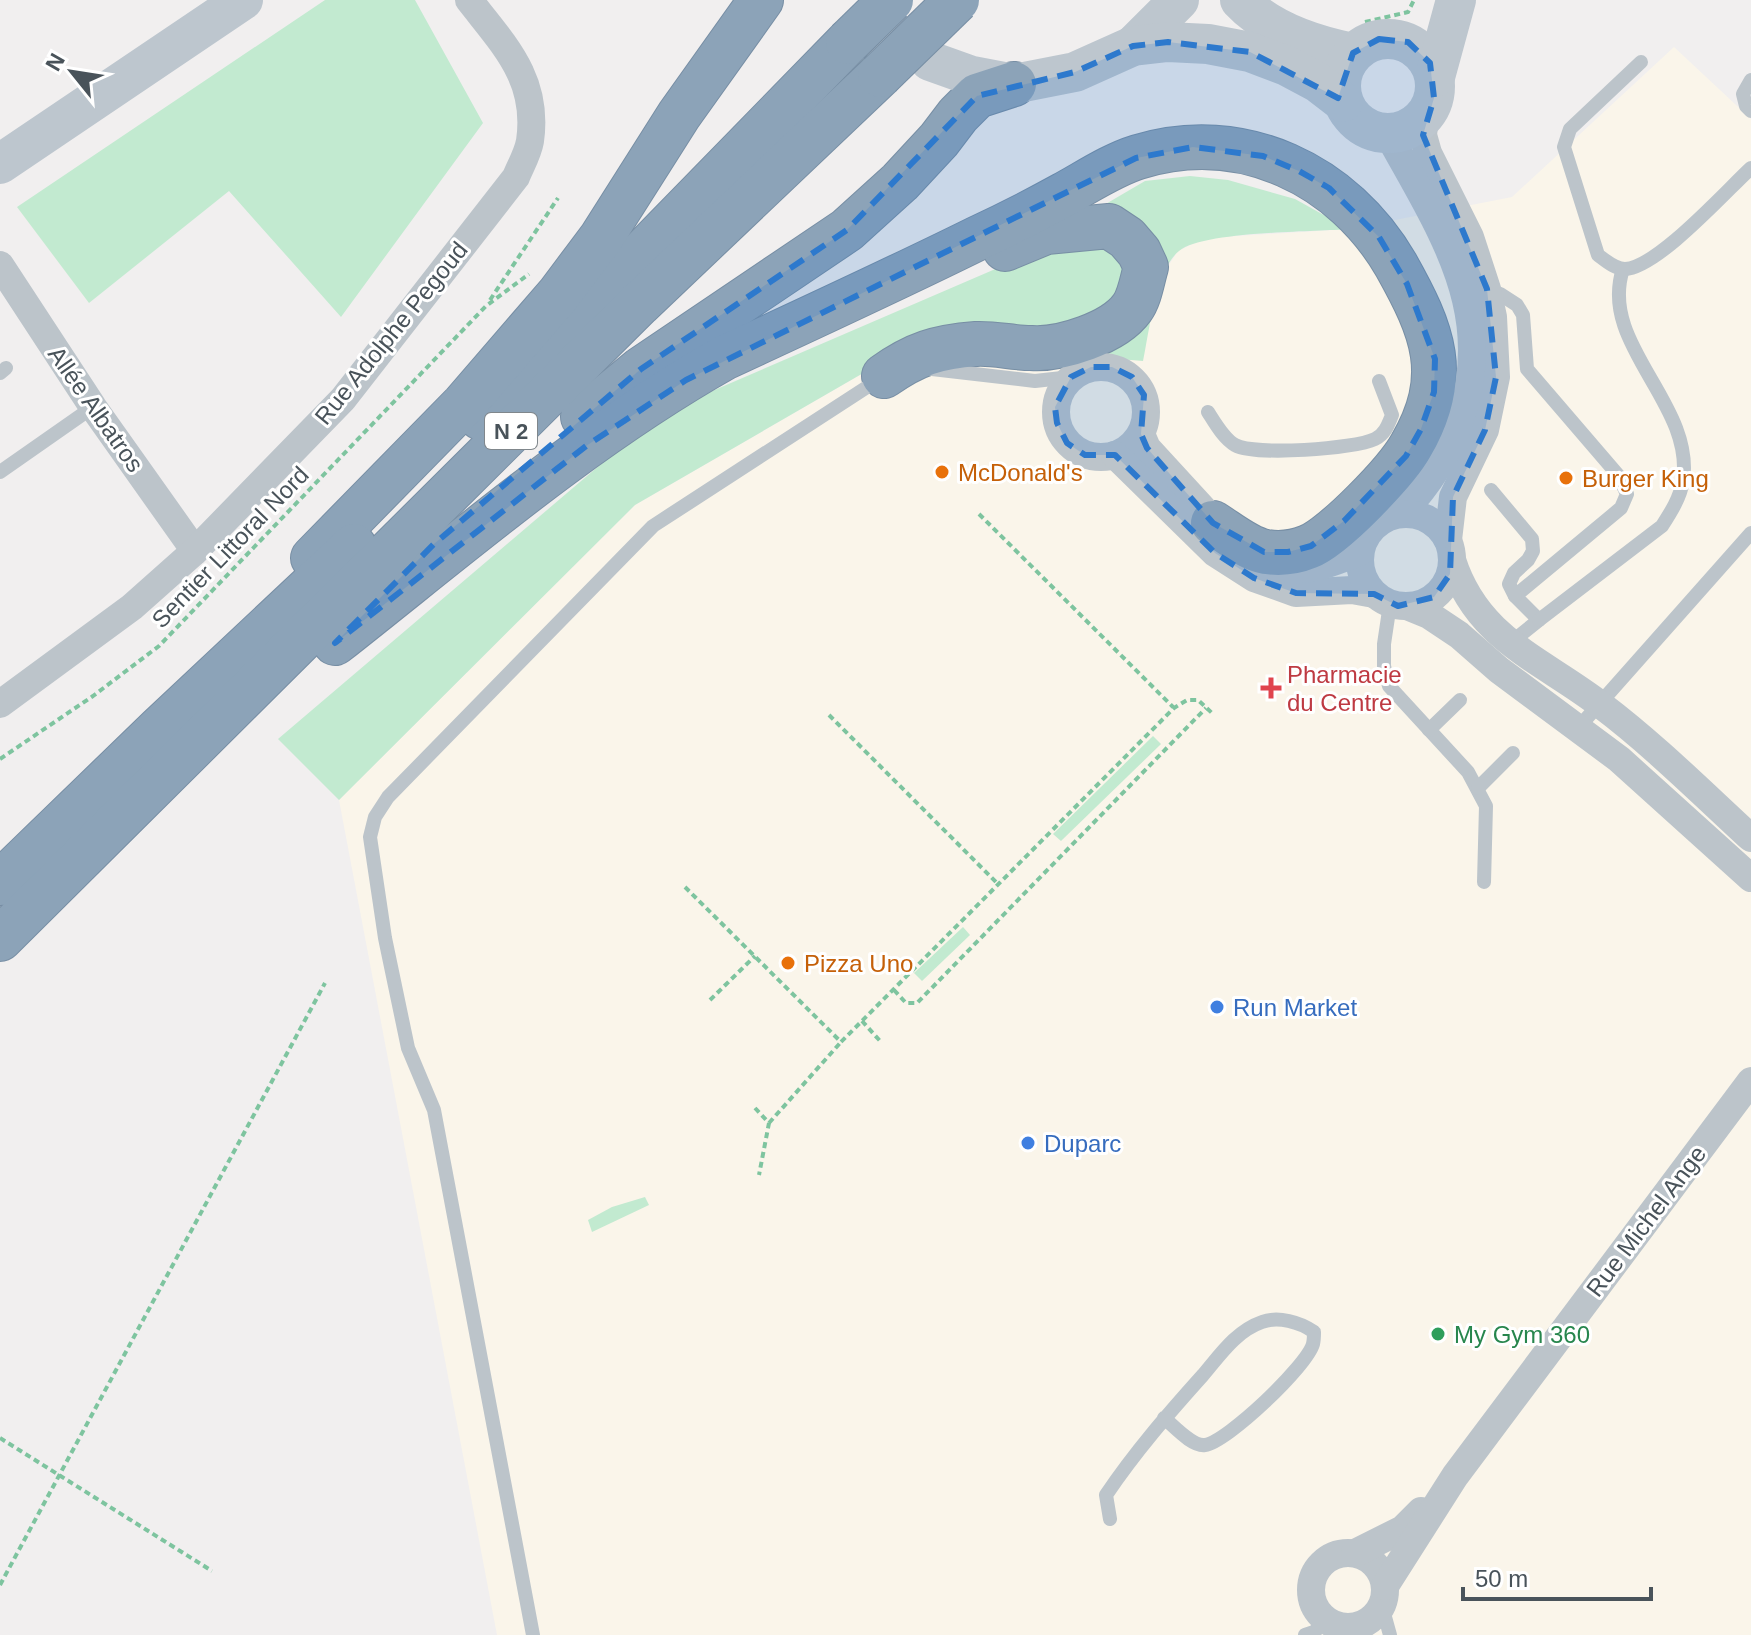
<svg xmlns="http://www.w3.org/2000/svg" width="1751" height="1635" font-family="Arial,sans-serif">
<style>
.commercial{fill:#faf5ea}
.green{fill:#c2ead0}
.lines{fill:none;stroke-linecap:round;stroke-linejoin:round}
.highway-casing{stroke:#778ea4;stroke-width:46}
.path{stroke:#7ec49f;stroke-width:4;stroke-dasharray:6 4;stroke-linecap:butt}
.lane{stroke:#bcc4ca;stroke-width:14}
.street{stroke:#bcc4ca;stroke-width:28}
.secondary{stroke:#bdc6ce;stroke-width:40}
.highway{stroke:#8ca3b8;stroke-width:44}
.highway-bridge-casing{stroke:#778ea4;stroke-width:46;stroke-linecap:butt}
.highway-bridge{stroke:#8ca3b8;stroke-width:44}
.marked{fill:#2d79cd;fill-opacity:0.2;stroke:#2d79cd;stroke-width:6;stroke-dasharray:16 10;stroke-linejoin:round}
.food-dot{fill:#e8710a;stroke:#fff;stroke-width:3}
.health-dot{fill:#e0444e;stroke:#fff;stroke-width:3}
.shop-dot{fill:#3f7fe0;stroke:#fff;stroke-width:3}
.leisure-dot{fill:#2e9e5b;stroke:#fff;stroke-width:3}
.labels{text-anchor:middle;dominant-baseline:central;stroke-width:6;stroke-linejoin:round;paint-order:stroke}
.shield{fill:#fff;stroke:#80878c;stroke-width:2}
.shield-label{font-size:22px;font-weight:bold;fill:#49535a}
.street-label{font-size:24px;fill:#49535a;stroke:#fff}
.food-label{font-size:24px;fill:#c56008;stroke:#fff;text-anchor:start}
.health-label{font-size:24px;fill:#be3a42;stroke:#fff;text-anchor:start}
.shop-label{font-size:24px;fill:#366cbe;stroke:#fff;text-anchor:start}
.leisure-label{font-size:24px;fill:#27864d;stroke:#fff;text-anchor:start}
</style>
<rect width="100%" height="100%" fill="#f1efef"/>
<path class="commercial" d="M 1674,47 L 1751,119 L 1751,1635 L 497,1635 L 339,800 L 635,505 L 917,342 L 1163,274 L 1178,251 L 1205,238 L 1349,229 L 1512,197 Z"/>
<g class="green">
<path d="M 325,0 L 415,0 L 483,123 L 341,317 L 229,191 L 89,303 L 17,207 Z"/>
<path d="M 1190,176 L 1228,180 L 1295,199 L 1349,229 C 1313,232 1203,231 1179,251 C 1156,269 1149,333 1143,361 L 1095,357 L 1062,368 L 917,342 L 635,505 L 339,800 L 278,739 L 661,413 L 993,270 L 1145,181 Z"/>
<path d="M 1153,736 L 1161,744 L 1061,841 L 1053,834 Z"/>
<path d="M 963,927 L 970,935 L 922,981 L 914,973 Z"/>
<path d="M 645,1197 L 649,1205 L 592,1232 L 588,1220 L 612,1207 Z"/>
</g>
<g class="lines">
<g class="highway-casing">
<g id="highway">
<path d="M 884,376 C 915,354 937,347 976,344 C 994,343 1013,348 1031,348 C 1061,350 1114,333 1132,308 C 1140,297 1142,280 1146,267 L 1139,252 L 1127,238 L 1109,226 L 1046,232 L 1005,249"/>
<path d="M 583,417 L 641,369 L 847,230 L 900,182 L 939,140 L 958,115 L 977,96 L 1014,84"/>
<path d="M 481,418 L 848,42"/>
<path d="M 313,558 L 464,404 L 559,294 L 601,238 L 679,115 L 761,0"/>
<path d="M 335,643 C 461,544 584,437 724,358 C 808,319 893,280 976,239 C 1006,225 1034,211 1063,195 C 1087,182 1112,165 1138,157 C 1242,125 1344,175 1396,265 C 1433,331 1452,376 1411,446 C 1397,471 1334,537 1308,547 C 1296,552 1280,554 1266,552 C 1248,549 1229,533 1213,523"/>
<path d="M 0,883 L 159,729 L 354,546"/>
<path d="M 0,939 L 639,304 L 880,75"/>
</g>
</g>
<g class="path">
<path d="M 1365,22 L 1408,12 L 1414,0"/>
<path d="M 490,300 L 558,198"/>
<path d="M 979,514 L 1173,707"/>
<path d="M 829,715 L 998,884"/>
<path d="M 0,759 L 93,696 L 159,646 L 486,306 L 529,274"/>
<path d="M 685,887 L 841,1042 L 1174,708 L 1187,700 L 1198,700 L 1213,714"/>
<path d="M 894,990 L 906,1003 L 917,1003 L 1206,708"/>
<path d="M 710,1000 L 755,956"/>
<path d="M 862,1021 L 881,1042"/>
<path d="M 755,1108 L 769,1123 L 759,1175"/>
<path d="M 769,1123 L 841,1042"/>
<path d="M 0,1438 L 212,1571"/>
<path d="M 0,1585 L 325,983"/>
</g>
<g class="lane">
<path d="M 1641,62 L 1570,129 L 1564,147 L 1598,255 C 1606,261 1615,269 1625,269 C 1657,268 1726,191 1751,168"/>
<path d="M 1751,80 L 1743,94 L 1746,106 L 1751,111"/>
<path d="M 1487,289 L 1500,294 L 1517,305 L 1523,315 L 1527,369 L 1618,475 L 1627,494 L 1621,508 L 1515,596 L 1539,620 L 1508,645"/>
<path d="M 932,369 L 1035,381 L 1071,377"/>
<path d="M 0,373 L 6,368"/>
<path d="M 1208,412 C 1215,423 1224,439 1235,445 C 1255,456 1354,449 1375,439 C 1385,434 1388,425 1392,415 L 1379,381"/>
<path d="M 0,472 L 93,407"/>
<path d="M 1491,490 L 1532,539 L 1533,551 L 1528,560 L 1514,573 L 1509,584 L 1515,596"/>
<path d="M 1390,604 L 1384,644 L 1384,666 L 1389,686 L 1468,772 L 1486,806 L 1484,882"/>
<path d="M 1539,620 L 1662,526 C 1671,512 1680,498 1683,481 C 1695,403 1598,345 1623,269"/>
<path d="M 1578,728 L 1751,533"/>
<path d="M 1429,730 L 1460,700"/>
<path d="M 1478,788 L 1513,753"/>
<path d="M 1110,1519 L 1106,1495 C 1135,1452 1168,1414 1203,1375 C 1220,1355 1236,1331 1262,1322 C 1278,1316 1300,1322 1314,1332 C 1314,1336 1314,1340 1313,1344 C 1307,1366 1227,1442 1205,1445 C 1192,1447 1174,1426 1164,1418"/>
<path d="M 1382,1606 L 1390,1635"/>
<path d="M 1347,1628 L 1362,1635"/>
<path d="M 533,1635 L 434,1110 L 408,1048 L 385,938 L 370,837 L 375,817 L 388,797 L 653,526 L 881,378"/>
<path d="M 1305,1635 L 1314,1632 L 1326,1621"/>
</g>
<g class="street">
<path d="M 1425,116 L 1423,135 L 1428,153 L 1470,237 L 1487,289 L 1493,317 L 1496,377 L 1485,430 L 1453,497 L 1448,540"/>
<path d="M 1388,134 C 1416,186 1452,241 1466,300 C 1485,380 1457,455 1402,513"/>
<path d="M 0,265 L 93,407 L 195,551"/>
<circle cx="1101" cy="412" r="45"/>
<path d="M 1141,434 L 1147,448 L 1226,534"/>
<path d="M 1115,455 L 1215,553 L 1254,578 L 1296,593 L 1352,590 L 1374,594"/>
<circle cx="1406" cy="560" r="46"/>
<path d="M 1452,560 C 1477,639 1541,659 1601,705 C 1654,745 1702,793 1751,838"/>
<path d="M 1272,566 C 1307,575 1328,564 1360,552"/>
<path d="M 1407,606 L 1429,615 L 1459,635 L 1499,670 L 1619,759 L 1751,878"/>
<path d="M 0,704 L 132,607 L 195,551 L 343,399 L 516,177 C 521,165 528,153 530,141 C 539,79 504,45 469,0"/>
<circle cx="1348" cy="1590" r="37"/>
<path d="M 1355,1553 L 1403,1529 L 1421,1511"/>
<path d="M 1385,1586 L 1455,1476 L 1751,1081"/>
</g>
<g class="secondary">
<path d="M 1240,0 C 1268,30 1313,45 1353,53"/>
<circle cx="1388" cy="86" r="47"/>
<path d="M 1133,46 L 1179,0"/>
<path d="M 930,61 L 972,76 L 1014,84 L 1075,72 L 1133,46 L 1168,42 L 1208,44 L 1250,52 L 1287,66 L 1317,82 L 1343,102"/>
<path d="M 1435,77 L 1456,0"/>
<path d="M 0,164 L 243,0"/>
</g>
<use href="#highway" class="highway"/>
<g class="highway-bridge-casing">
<g id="highway-bridge">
<path d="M 848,42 L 891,0"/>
<path d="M 880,75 L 957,0"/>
</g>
</g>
<use href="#highway-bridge" class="highway-bridge"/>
</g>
<path class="marked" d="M 1379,39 L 1408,42 L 1430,63 L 1434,98 L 1423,135 L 1487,289 L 1496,377 L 1485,430 L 1453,497 L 1450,574 L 1434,597 L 1398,606 L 1374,594 L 1296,593 L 1254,578 L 1215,553 L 1115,455 L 1085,455 L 1067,443 L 1057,423 L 1055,407 L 1071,377 L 1091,367 L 1112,367 L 1132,377 L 1144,395 L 1141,434 L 1147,448 L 1213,523 L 1264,552 L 1288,552 L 1311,546 L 1344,521 L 1406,456 L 1421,429 L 1434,392 L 1435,359 L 1407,284 L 1379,237 L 1329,188 L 1299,171 L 1263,156 L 1193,147 L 1136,158 L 686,380 L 586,446 L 335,643 L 434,544 L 641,369 L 847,230 L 977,96 L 1075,72 L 1133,46 L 1168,42 L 1250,52 L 1338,98 L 1353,53 Z"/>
<g class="food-dot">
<circle cx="942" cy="472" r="8"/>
<circle cx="1566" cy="478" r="8"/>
<circle cx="788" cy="963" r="8"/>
</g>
<path class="health-dot" d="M1267 676h8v8h8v8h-8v8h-8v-8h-8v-8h8z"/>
<g class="shop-dot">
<circle cx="1217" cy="1007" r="8"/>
<circle cx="1028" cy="1143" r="8"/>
</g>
<circle class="leisure-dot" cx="1438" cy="1334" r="8"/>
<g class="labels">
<rect class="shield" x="485" y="413" width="52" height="36" rx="6"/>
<g class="shield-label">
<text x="511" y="431">N 2</text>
</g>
<g class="street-label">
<text transform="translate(391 333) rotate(-51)">Rue Adolphe Pegoud</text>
<text transform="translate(96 409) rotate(55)">Allée Albatros</text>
<text transform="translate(230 547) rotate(-46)">Sentier Littoral Nord</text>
<text transform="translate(1646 1221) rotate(-53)">Rue Michel Ange</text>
</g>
<g class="food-label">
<text x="958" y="472">McDonald's</text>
<text x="1582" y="478">Burger King</text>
<text x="804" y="963">Pizza Uno</text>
</g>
<g class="health-label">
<text x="1287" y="674">Pharmacie<tspan x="1287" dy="28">du Centre</tspan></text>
</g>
<g class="shop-label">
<text x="1233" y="1007">Run Market</text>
<text x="1044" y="1143">Duparc</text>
</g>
<g class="leisure-label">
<text x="1454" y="1334">My Gym 360</text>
</g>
</g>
<g transform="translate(72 72) rotate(300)" stroke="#ffffff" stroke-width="6" paint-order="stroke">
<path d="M0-6L14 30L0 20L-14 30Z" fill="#49535a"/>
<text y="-12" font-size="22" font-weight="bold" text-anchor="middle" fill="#49535a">N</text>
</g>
<path d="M1463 1587v12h188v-12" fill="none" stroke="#49535a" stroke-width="4"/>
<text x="1475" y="1587" font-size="24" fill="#49535a" stroke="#ffffff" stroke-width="6" paint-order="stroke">50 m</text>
</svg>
